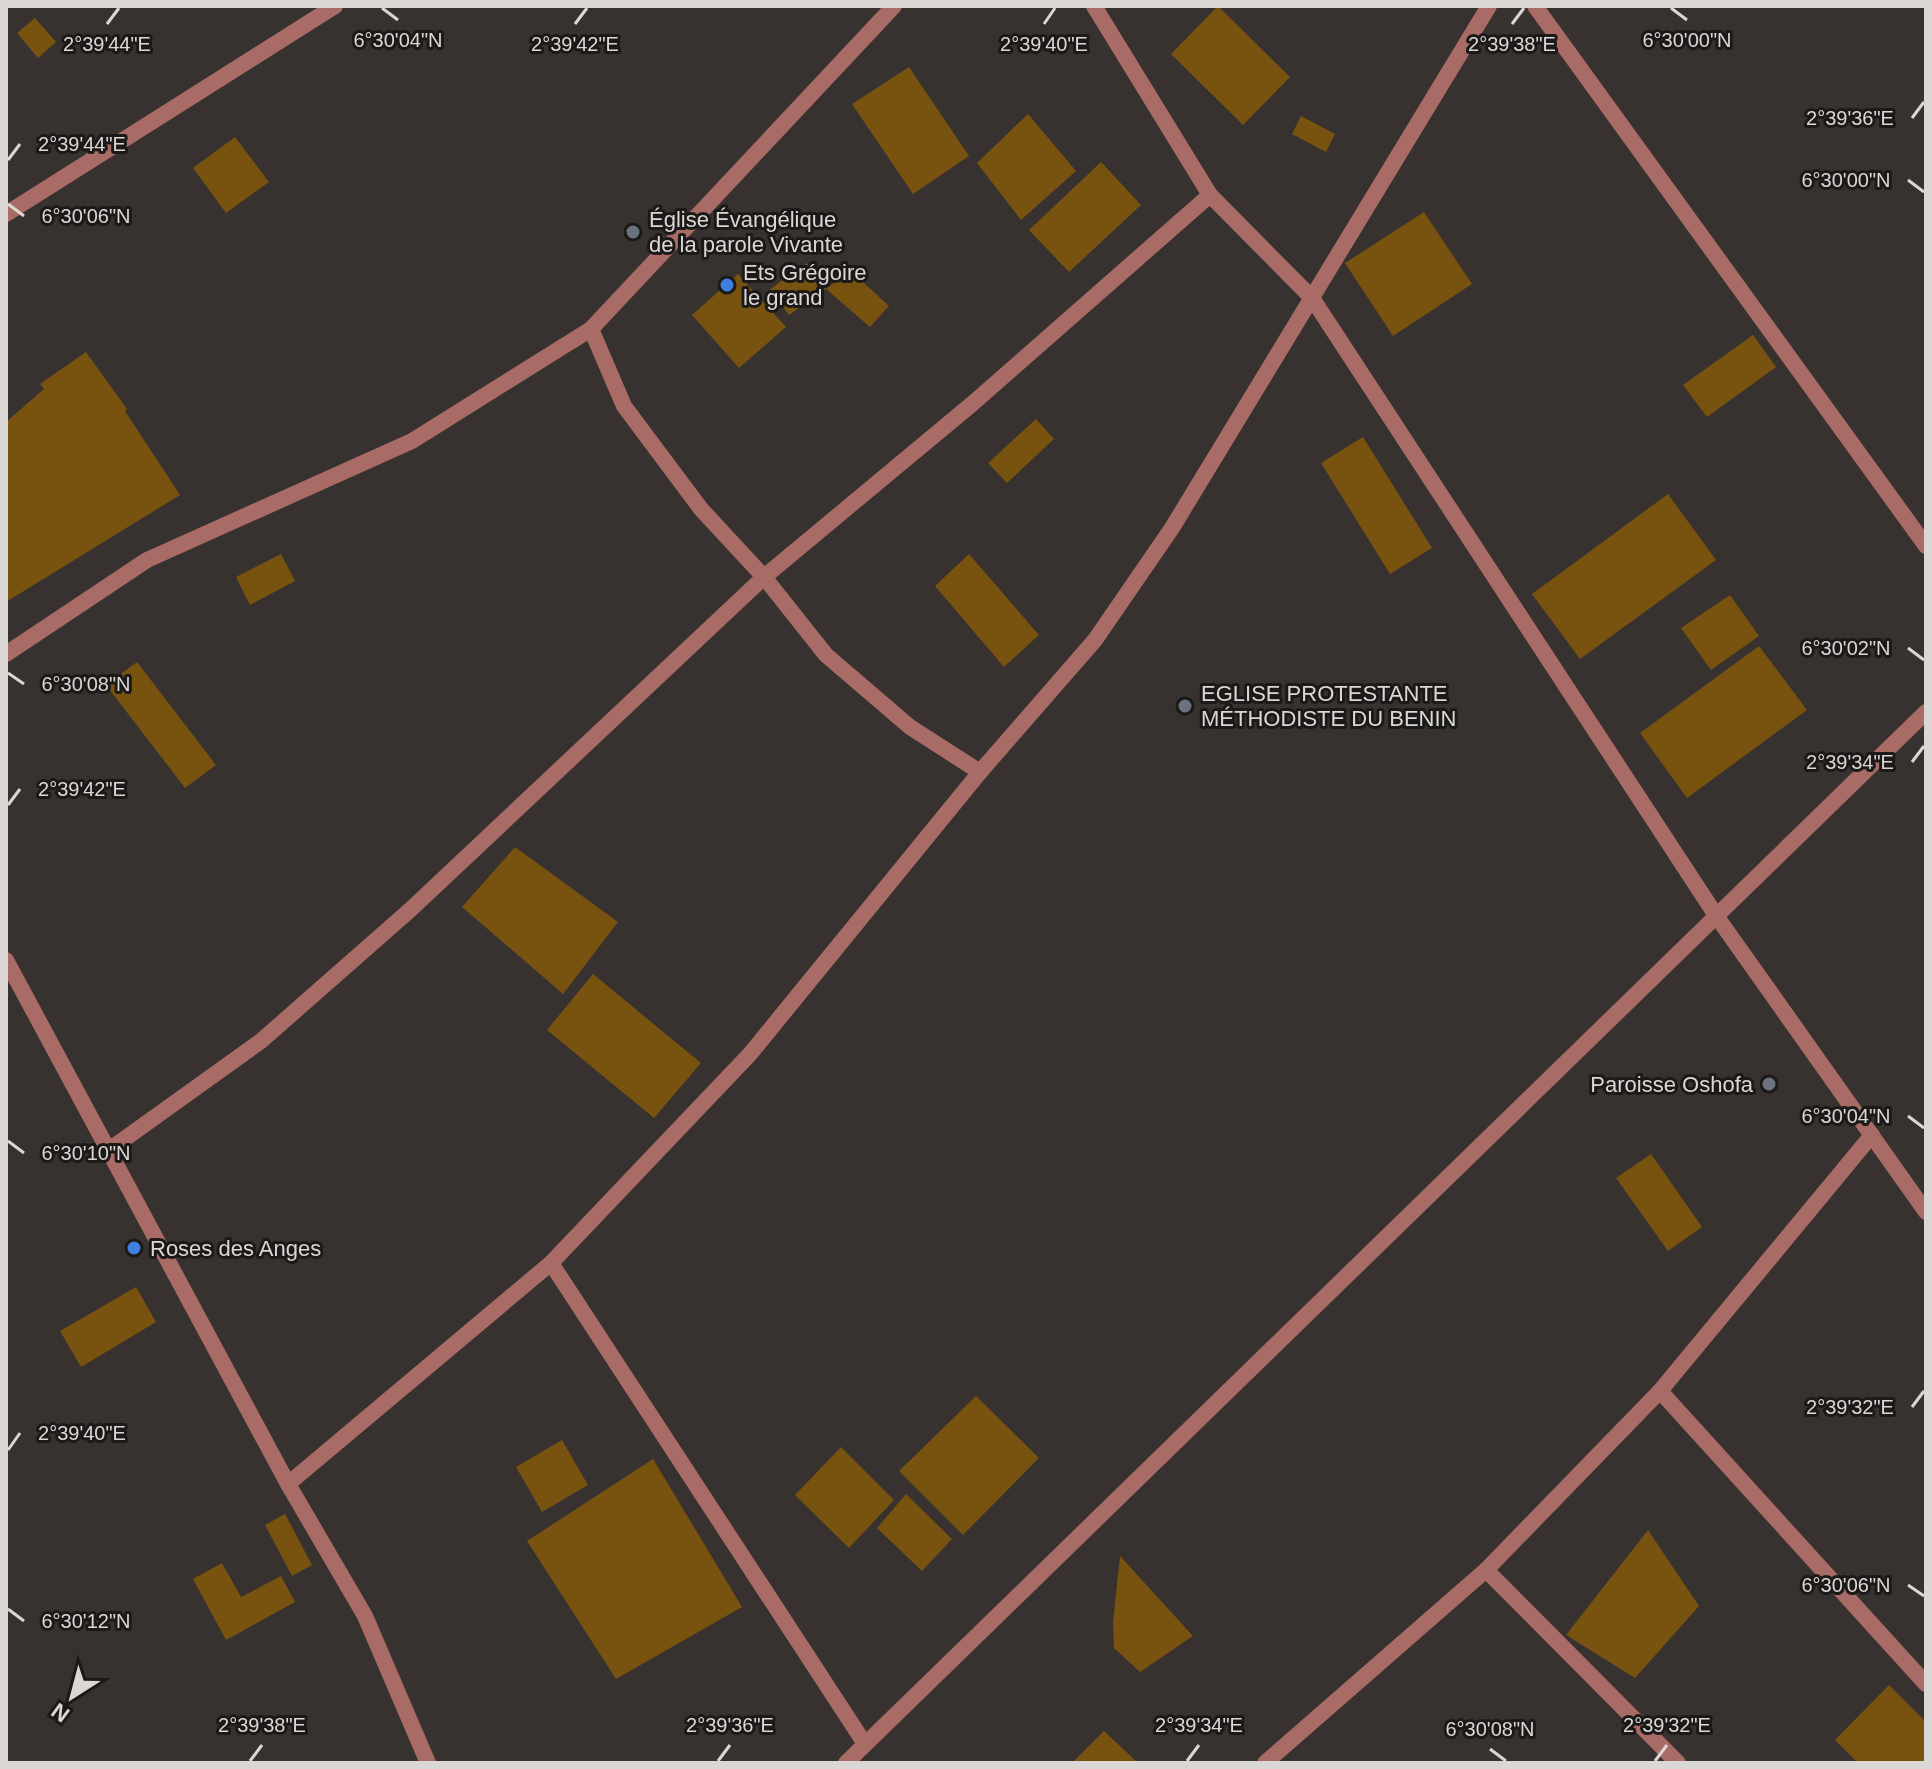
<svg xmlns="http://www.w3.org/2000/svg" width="1932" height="1769" font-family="Helvetica,sans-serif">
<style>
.building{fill:#78520f}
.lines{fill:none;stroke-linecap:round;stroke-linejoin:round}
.street{stroke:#a86b65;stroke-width:16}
.ticks{fill:none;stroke:#dad7d5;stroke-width:3}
.worship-dot{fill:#6b7280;stroke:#1c1a19;stroke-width:3}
.shop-dot{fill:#3f7fe0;stroke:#1c1a19;stroke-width:3}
.labels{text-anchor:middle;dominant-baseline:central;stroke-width:6;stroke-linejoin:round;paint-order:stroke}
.poi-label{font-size:22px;fill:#dad7d5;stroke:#1c1a19;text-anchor:start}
.ticks-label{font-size:20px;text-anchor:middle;fill:#dad7d5;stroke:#1c1a19;stroke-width:6;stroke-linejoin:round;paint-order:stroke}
</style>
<rect width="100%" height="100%" fill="#37322f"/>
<g class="building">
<path d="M 1218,6 L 1290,77 L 1243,125 L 1171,54 Z"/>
<path d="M 35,18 L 56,42 L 38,58 L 17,33 Z"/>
<path d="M 909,67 L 969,156 L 913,194 L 852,104 Z"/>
<path d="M 1028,114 L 1076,171 L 1021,220 L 977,163 Z"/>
<path d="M 1301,116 L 1335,134 L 1326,152 L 1292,134 Z"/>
<path d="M 235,137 L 269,182 L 226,213 L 193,168 Z"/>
<path d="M 1101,162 L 1141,205 L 1069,272 L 1029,230 Z"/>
<path d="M 1424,212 L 1472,284 L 1393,336 L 1345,263 Z"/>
<path d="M 807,263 L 826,289 L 789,315 L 770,289 Z"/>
<path d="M 850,270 L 889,306 L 870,327 L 826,289 Z"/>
<path d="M 738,274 L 786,327 L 739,368 L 692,315 Z"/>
<path d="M 1753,335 L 1776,367 L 1707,417 L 1683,385 Z"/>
<path d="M 86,352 L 127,409 L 125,411 L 180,495 L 6,602 L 6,422 L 44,389 L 40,384 Z"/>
<path d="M 1036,419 L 1054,439 L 1007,483 L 988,463 Z"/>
<path d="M 1363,437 L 1432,548 L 1390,574 L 1321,463 Z"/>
<path d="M 1668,494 L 1716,560 L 1580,659 L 1532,594 Z"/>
<path d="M 281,554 L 295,581 L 250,605 L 236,577 Z"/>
<path d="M 969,554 L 1039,635 L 1004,667 L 935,586 Z"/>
<path d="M 1730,595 L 1759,636 L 1711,670 L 1681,628 Z"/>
<path d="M 1759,646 L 1807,710 L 1687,798 L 1640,733 Z"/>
<path d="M 137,662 L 216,765 L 185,788 L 106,685 Z"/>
<path d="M 515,847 L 618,922 L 563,994 L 462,907 Z"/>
<path d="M 593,974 L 701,1063 L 654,1118 L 547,1030 Z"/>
<path d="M 1651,1154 L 1702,1227 L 1668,1251 L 1616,1178 Z"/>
<path d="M 136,1287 L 156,1322 L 81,1367 L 60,1331 Z"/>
<path d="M 976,1396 L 1039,1458 L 963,1535 L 899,1471 Z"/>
<path d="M 562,1440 L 588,1485 L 542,1512 L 516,1467 Z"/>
<path d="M 841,1447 L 894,1500 L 849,1548 L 795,1495 Z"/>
<path d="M 653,1459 L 742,1607 L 616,1679 L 527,1541 Z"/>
<path d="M 906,1494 L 952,1539 L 922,1571 L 877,1528 Z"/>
<path d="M 285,1514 L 312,1565 L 292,1576 L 265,1525 Z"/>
<path d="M 1648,1530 L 1699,1606 L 1635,1678 L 1566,1635 Z"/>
<path d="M 1120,1556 L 1193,1636 L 1140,1672 L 1114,1648 L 1113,1622 Z"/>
<path d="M 222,1563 L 241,1597 L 281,1576 L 295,1602 L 226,1640 L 193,1579 Z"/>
<path d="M 1889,1685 L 1926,1722 L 1926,1763 L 1858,1763 L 1835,1740 Z"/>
<path d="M 1104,1731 L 1138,1763 L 1072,1763 Z"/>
</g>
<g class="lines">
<g class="street">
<path d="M 1094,6 L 1210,195 L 1312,298 L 1717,917 L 1926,1212"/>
<path d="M 1535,6 L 1926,546"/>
<path d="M 6,214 L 335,6"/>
<path d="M 591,329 L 624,406 L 701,509 L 764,577 L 826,655 L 910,727 L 980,772"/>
<path d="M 6,654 L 147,560 L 412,441 L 591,329 L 894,6"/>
<path d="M 6,960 L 288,1484 L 365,1616 L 428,1763"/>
<path d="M 109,1150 L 261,1041 L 410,910 L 764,577 L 972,404 L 1210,195"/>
<path d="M 551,1263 L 865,1744"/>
<path d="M 1660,1391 L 1926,1684"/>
<path d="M 288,1484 L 551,1263 L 750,1054 L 980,772 L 1095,640 L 1172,528 L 1489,6"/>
<path d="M 1486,1570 L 1678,1763"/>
<path d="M 846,1763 L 1926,712"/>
<path d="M 1265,1763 L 1486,1570 L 1660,1391 L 1872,1135"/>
</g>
</g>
<path class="ticks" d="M 382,8 L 398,20M 1671,8 L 1687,20M 107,24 L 119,8M 575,24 L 587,8M 1044,24 L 1055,8M 1512,24 L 1524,8M 1912,118 L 1924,102M 8,160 L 20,144M 1908,180 L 1924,192M 8,204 L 24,216M 1908,648 L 1924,660M 8,673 L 24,684M 1912,762 L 1924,746M 8,805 L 20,789M 1908,1116 L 1924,1128M 8,1141 L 24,1153M 1912,1407 L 1924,1391M 8,1450 L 20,1433M 1908,1585 L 1924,1596M 8,1609 L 24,1621M 1490,1749 L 1506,1761M 250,1761 L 262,1745M 718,1761 L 730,1745M 1187,1761 L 1199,1745M 1655,1761 L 1667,1745"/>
<g class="worship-dot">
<circle cx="633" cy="232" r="8"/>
<circle cx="1185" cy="706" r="8"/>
<circle cx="1769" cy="1084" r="8"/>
</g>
<g class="shop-dot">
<circle cx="727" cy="285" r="8"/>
<circle cx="134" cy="1248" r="8"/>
</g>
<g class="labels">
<g class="poi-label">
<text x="649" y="219">Église Évangélique<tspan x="649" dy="25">de la parole Vivante</tspan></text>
<text x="743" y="272">Ets Grégoire<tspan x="743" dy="25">le grand</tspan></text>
<text x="1201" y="693">EGLISE PROTESTANTE<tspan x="1201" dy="25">MÉTHODISTE DU BENIN</tspan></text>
<text x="1753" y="1084" text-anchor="end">Paroisse Oshofa</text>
<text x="150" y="1248">Roses des Anges</text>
</g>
</g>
<g class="ticks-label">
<text x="1687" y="47">6°30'00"N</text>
<text x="398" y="47">6°30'04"N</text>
<text x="107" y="51">2°39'44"E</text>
<text x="575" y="51">2°39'42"E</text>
<text x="1044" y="51">2°39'40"E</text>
<text x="1512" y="51">2°39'38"E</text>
<text x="1850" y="125">2°39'36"E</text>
<text x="82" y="151">2°39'44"E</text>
<text x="1846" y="187">6°30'00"N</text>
<text x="86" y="223">6°30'06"N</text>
<text x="1846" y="655">6°30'02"N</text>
<text x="86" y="691">6°30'08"N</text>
<text x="1850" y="769">2°39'34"E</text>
<text x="82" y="796">2°39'42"E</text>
<text x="1846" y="1123">6°30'04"N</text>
<text x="86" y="1160">6°30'10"N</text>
<text x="1850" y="1414">2°39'32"E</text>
<text x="82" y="1440">2°39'40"E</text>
<text x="1846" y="1592">6°30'06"N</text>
<text x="86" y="1628">6°30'12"N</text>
<text x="262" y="1732">2°39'38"E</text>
<text x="730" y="1732">2°39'36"E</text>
<text x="1199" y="1732">2°39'34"E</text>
<text x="1667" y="1732">2°39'32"E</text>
<text x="1490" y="1736">6°30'08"N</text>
</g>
<rect width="1932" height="1769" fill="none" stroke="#dad7d5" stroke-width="16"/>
<g transform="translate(72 1697) rotate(216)" stroke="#1c1a19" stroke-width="6" paint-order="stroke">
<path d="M0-6L14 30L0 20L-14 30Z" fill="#dad7d5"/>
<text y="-12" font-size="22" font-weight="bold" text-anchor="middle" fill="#dad7d5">N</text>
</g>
</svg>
